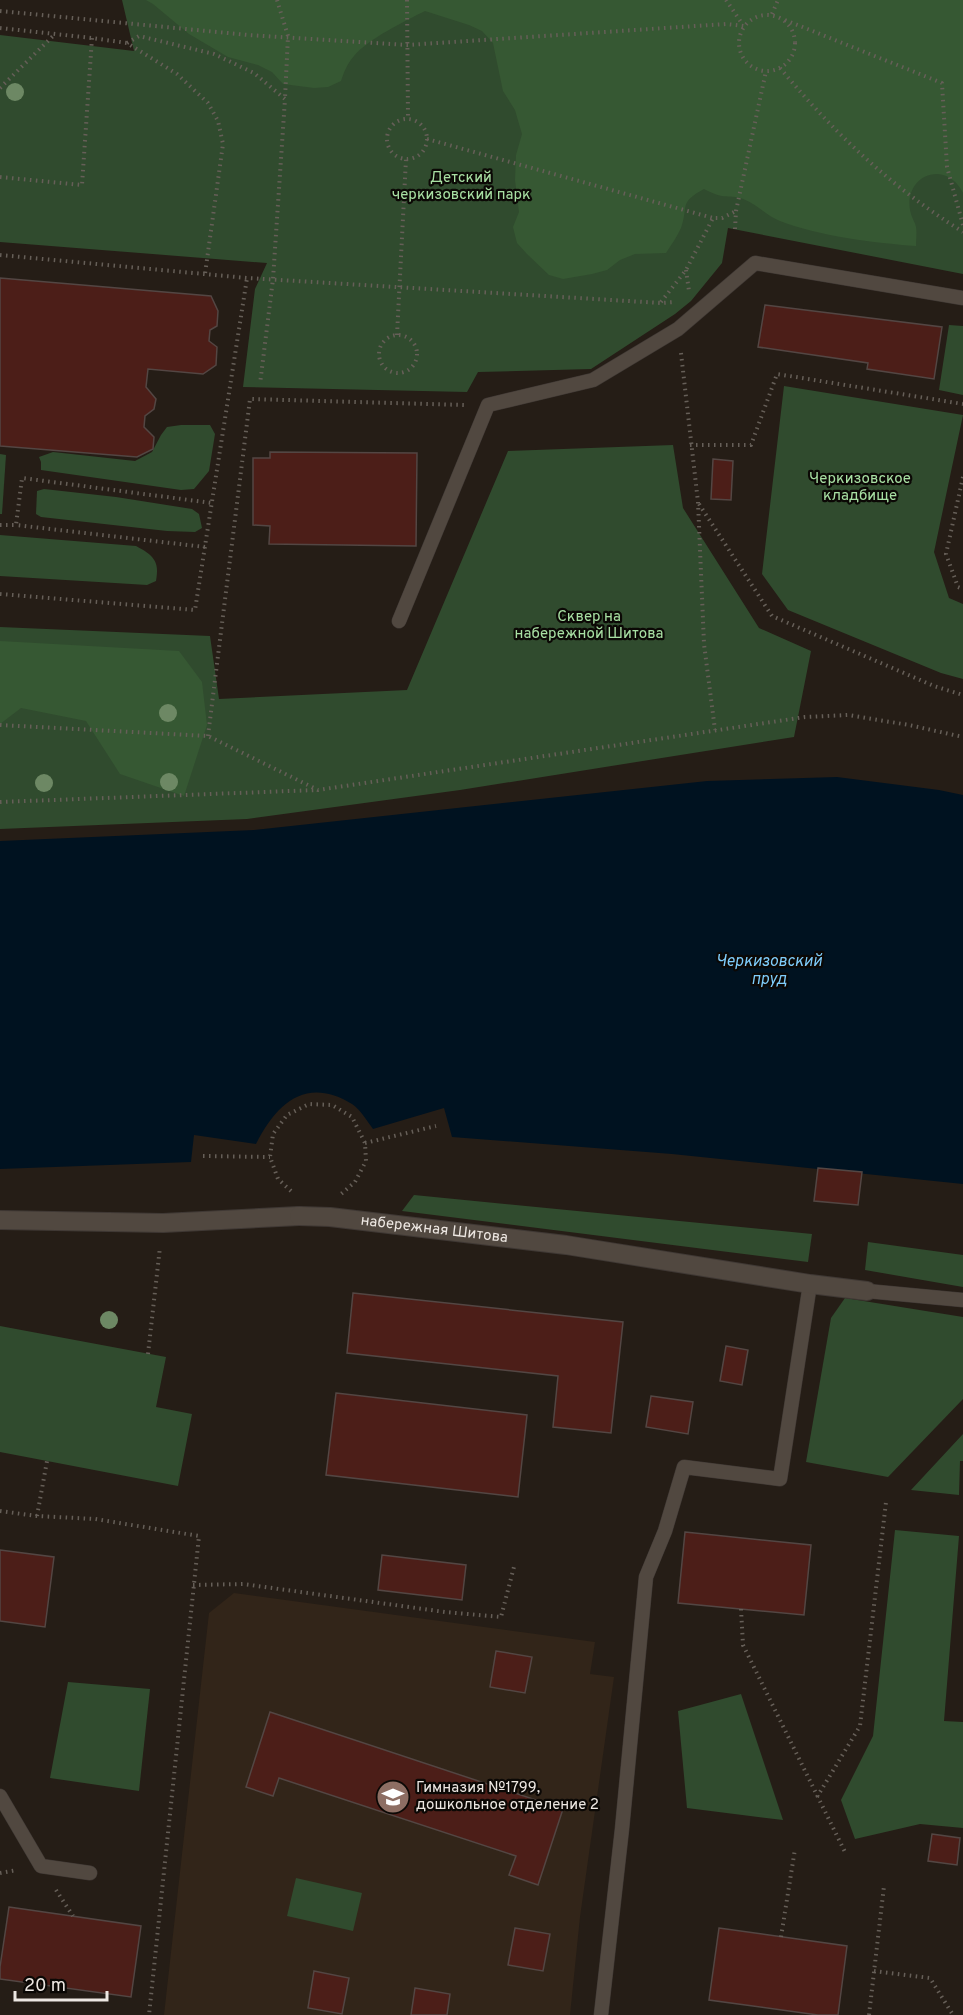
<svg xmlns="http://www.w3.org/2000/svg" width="963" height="2015" font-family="Overpass,sans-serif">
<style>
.built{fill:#322519}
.green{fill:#304b2e}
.forest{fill:#365833}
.water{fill:#001220}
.building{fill:#4c1e18;stroke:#534643;stroke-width:1.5}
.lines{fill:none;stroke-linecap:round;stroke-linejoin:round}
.service-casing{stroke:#3f3834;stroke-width:15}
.pedestrian-casing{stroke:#3f3834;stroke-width:20}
.minor-casing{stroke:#3f3834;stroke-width:20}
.path{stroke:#665f58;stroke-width:4;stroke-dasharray:1.5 4.5;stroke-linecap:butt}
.service{stroke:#514840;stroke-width:14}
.pedestrian{stroke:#514840;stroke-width:18}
.minor{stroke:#514840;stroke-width:18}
.tree{fill:#6d8864}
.labels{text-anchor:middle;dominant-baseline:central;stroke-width:4.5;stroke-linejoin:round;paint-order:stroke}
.park-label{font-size:15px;fill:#a8e0a3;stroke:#0b0805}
.street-label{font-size:15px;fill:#ede7e2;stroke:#0b0805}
.poi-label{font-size:15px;fill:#ede7e2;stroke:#0b0805;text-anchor:start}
.water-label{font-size:16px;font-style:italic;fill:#7fcdfb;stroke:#0b0805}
</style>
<rect width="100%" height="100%" fill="#251d16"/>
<path class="built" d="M 234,1593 L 595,1642 L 590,1674 L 614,1677 L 580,1917 L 570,2015 L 164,2015 L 209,1613 Z"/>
<g class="green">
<path d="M 122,0 L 963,0 L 963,274 L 728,228 L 722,263 L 691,301 L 675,314 L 591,369 L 478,372 L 467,392 L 243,387 L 255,289 L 267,263 L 0,242 L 0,35 L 134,51 Z"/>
<path d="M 949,325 L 963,326 L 963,395 L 939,390 Z"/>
<path d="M 784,386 L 963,415 L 934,552 L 949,598 L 963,604 L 963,679 L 941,673 L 788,610 L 762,574 Z"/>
<path d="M 181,425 L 210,425 L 215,434 L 209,471 L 194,489 L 181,490 L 41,470 L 41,462 L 39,457 L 53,452 L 135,461 L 152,452 L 161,435 L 167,427 Z"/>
<path d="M 673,445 L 683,508 L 759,628 L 811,651 L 794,737 L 460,790 L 247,819 L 0,829 L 0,627 L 210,636 L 219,699 L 407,690 L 508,451 Z"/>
<path d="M 0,454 L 6,455 L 2,514 L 0,514 Z"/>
<path d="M 44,489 L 116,497 L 192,509 L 199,514 L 202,528 L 195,532 L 167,531 L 41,517 L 36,514 L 37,491 Z"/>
<path d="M 0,535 L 136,546 C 153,555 160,561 156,581 L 147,585 L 131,584 L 0,576 Z"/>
<path d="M 414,1195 L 812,1234 L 808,1262 L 402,1211 Z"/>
<path d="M 868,1242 L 963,1255 L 963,1287 L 865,1270 Z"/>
<path d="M 845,1298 L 963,1317 L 963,1399 L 888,1477 L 806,1462 L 831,1318 Z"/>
<path d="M 0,1326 L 166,1357 L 156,1407 L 192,1414 L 178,1486 L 0,1452 Z"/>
<path d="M 963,1434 L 963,1461 L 960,1461 L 959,1495 L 911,1490 Z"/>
<path d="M 895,1530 L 959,1536 L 944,1721 L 963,1722 L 963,1828 L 920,1824 L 855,1839 L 841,1800 L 873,1736 Z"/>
<path d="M 68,1682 L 150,1689 L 139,1791 L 50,1778 Z"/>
<path d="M 741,1694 L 783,1820 L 687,1808 L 678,1711 Z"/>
<path d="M 296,1878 L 362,1893 L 353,1931 L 287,1916 Z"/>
</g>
<g class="forest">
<path d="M 146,0 L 963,0 L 963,193 C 958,183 950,175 938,174 C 917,173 905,194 911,214 C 912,218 915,222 916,227 C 917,233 916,240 916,246 C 875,243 818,236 780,221 C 765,215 755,202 740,198 C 734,196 727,197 722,196 C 716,195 710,192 704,189 C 678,203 689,206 681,228 C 677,237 671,245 666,253 L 635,254 L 620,260 L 607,270 L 592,274 L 563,279 L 549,275 L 527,254 L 517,243 L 513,227 L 519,212 L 515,180 L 516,155 L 522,134 L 515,110 L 503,91 L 493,43 L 482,31 L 469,25 L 425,11 C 405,21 368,39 354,56 C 347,64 344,72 341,81 L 328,87 L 314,88 L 283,84 L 272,72 L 258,65 L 228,57 L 189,34 L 153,4 Z"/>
<path d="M 0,641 L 179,651 L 202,682 L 207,725 L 184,796 L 120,774 L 86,721 L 21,708 L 0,724 Z"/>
</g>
<path class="water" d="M 837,777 L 939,790 L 963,795 L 963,1184 L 672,1154 L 452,1137 L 444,1108 L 373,1129 C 367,1121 360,1109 352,1104 C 306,1076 277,1103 256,1144 L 194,1135 L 191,1162 L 0,1169 L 0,841 L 254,830 L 707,781 Z"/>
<g class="building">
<path d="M 0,278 L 211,296 L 218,311 L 217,326 L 210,330 L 209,341 L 217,347 L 216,365 L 203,374 L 148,369 L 146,387 L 156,399 L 154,409 L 145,416 L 144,427 L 154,437 L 153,449 L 137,457 L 0,446 Z"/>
<path d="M 765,305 L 942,327 L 934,379 L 867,369 L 868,363 L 758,347 Z"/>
<path d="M 270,452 L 417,453 L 416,546 L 269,544 L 270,526 L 253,525 L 253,458 L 270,458 Z"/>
<path d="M 713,459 L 733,461 L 731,500 L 711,499 Z"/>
<path d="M 818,1168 L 862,1172 L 858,1205 L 814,1201 Z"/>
<path d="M 353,1293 L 623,1322 L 611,1433 L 553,1427 L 558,1376 L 347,1353 Z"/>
<path d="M 726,1346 L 748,1350 L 742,1385 L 720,1381 Z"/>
<path d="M 336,1393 L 527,1415 L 518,1497 L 326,1475 Z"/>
<path d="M 651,1396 L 693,1402 L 688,1434 L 646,1427 Z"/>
<path d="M 685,1532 L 811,1545 L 804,1615 L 678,1603 Z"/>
<path d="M 0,1550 L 54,1557 L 45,1627 L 0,1621 Z"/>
<path d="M 382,1555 L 466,1565 L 462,1600 L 378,1590 Z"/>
<path d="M 496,1651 L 532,1657 L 525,1693 L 490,1687 Z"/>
<path d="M 270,1712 L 563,1809 L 538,1885 L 509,1875 L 516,1856 L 279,1778 L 273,1796 L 246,1787 Z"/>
<path d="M 932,1834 L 960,1838 L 957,1865 L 928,1861 Z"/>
<path d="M 9,1907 L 141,1926 L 131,1997 L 0,1979 L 0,1967 Z"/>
<path d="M 515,1928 L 550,1934 L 543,1971 L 508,1965 Z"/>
<path d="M 719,1928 L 847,1946 L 838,2015 L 818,2015 L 709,2000 Z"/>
<path d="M 314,1971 L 349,1978 L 342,2014 L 308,2008 Z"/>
<path d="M 415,1988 L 450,1994 L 447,2015 L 411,2015 Z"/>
</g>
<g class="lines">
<g class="service-casing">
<g id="service">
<path d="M 399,621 L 488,405 L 593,380 L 678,329 L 755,263 L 963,298"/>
<path d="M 867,1291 L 963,1300"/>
<path d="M 0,1796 L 41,1866 L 90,1873"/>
<path d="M 601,2015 L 622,1829 L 646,1577 L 665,1531 L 684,1467 L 780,1479 L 810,1284"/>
</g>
</g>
<g class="pedestrian-casing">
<path id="pedestrian" d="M 0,1220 L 163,1223 L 299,1216"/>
</g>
<g class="minor-casing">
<g id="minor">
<path id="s1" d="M 299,1216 L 330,1217 L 566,1245 L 810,1284 L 867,1291"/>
</g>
</g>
<g class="path">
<path d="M 277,0 L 288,36 L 285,98"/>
<path d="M 407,0 L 408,118"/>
<path d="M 726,0 L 743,25"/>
<path d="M 0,11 L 248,35 L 407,45 L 726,24 L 744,26"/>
<path d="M 772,14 L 778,0"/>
<circle cx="767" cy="43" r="28"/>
<path d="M 785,20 L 942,83 L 947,167 L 963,225"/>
<path d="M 0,28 L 92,38 L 127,43 L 177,74 L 208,103 L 218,121 L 223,144 L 205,274"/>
<path d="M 127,43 L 139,36 L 214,54 L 254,73 L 285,99 L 273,279 L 260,384"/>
<path d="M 780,68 C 835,134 890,186 963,232"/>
<path d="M 0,88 L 54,35"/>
<circle cx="407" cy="139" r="20"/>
<path d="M 427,139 L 713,218"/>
<path d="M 0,177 L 82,185 L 92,38"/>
<path d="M 735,229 L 736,211 L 766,71"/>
<path d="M 0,255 L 247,278 L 661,303 L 675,302"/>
<path d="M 686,270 L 689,291"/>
<path d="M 661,302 L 686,270 L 713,218 L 722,218 L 736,211"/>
<path d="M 397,335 L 406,159"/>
<circle cx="398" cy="354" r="19"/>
<path d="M 681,353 L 698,502 L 704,644 L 715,730"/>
<path d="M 690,445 L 751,445 L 777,374 L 963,404"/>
<path d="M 963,477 L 946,554 L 958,587 L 963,589"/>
<path d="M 699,504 L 772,616 L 934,686 L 963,695"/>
<path d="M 0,525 L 16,525"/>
<path d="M 205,547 L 16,525 L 22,478 L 212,503"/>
<path d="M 0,594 L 195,610 L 247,278"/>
<path d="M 0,725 L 208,736 L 318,790 L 805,717 L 848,715 L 909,725 L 963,737"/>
<path d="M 208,736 L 250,399 L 464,405"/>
<path d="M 0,802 L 317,790"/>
<path d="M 365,1143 L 436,1126"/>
<path d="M 203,1156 L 270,1157"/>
<path d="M 291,1191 L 278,1179 L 270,1157 L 273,1134 L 287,1115 L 309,1104 L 332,1105 L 352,1117 L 365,1143 L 366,1161 L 355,1182 L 341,1194"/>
<path d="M 148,1354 L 160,1247"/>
<path d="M 0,1511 L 37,1516 L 95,1519 L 199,1536 L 149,2015"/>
<path d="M 37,1516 L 47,1461"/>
<path d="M 193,1585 L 243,1584 L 445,1612 L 501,1617 L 515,1563"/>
<path d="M 741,1609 L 743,1645 L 846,1854"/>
<path d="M 817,1797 L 860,1726 L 886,1502"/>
<path d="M 0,1873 L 17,1870"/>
<path d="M 56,1890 L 73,1916"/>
<path d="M 781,1937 L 795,1849"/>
<path d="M 874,1971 L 930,1978 L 953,2015"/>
<path d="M 869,2015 L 884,1886"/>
</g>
<use href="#service" class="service"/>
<use href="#pedestrian" class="pedestrian"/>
<use href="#minor" class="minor"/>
</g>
<g class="tree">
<circle cx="15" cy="92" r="9"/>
<circle cx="168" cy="713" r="9"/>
<circle cx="169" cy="782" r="9"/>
<circle cx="44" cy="783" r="9"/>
<circle cx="109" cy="1320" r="9"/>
</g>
<defs>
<g id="school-disc" transform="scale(1.725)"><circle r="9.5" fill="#8d6e63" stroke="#0b0805"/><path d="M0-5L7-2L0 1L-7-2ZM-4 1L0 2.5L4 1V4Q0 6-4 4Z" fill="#fff"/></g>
</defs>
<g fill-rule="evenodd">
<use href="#school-disc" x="393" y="1797"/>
</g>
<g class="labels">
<g class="park-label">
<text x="461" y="178">Детский<tspan x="461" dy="17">черкизовский парк</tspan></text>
<text x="860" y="479">Черкизовское<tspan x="860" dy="17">кладбище</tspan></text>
<text x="589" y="617">Сквер на<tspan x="589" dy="17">набережной Шитова</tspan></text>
</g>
<g class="street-label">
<text stroke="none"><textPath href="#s1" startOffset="136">набережная Шитова</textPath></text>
</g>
<g class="poi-label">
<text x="416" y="1788">Гимназия №1799,<tspan x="416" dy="17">дошкольное отделение 2</tspan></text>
</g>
<g class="water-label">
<text x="769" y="962">Черкизовский<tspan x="769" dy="18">пруд</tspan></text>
</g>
</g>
<path d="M15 1991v9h92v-9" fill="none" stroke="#ede7e2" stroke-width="3"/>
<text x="24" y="1991" font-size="18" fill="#ede7e2" stroke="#0b0805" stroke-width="4.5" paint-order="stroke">20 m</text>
</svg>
